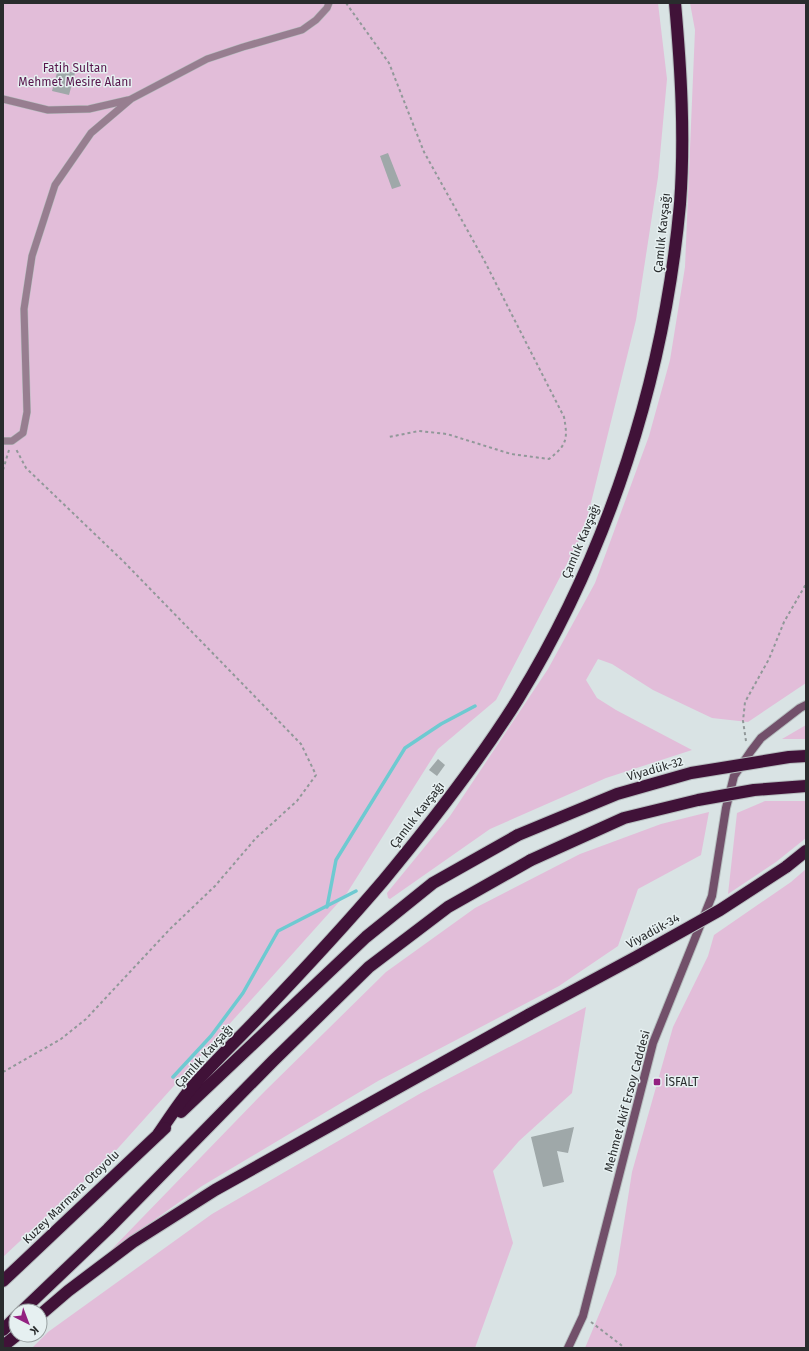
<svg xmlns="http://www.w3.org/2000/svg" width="809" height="1351" font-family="'Fira Sans',sans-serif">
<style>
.green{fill:#e2bdd9}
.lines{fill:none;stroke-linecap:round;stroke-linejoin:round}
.stream{stroke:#6ecad1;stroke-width:3.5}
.building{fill:#9fa8a9}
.service-casing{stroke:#b6bebf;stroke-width:8}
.secondary-casing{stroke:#b6bebf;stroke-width:10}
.motorway-casing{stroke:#b6bebf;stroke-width:14}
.path{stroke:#919899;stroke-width:2;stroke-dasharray:3 3;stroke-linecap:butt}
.service{stroke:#977e90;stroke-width:7}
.secondary{stroke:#72506a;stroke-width:8}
.motorway{stroke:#401238;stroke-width:12}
.motorway-bridge-casing{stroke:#b6bebf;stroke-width:14;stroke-linecap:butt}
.motorway-bridge{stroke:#401238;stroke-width:12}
.poi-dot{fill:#932181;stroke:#e6f0f1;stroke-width:1.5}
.labels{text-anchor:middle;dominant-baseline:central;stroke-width:3;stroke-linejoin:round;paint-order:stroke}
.park-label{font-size:12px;fill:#58164d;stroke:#e6f0f1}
.street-label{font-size:12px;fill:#292c2d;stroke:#e6f0f1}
.poi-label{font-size:12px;fill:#292c2d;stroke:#e6f0f1;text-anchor:start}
</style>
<rect width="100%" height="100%" fill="#d9e3e4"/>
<g class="green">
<path d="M 3,3 L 658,3 L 667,79 L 658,177 L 636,320 L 584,531 L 496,700 L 438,749 L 347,893 L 111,1156 L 3,1257 Z"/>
<path d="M 690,3 L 806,3 L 806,683 L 748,722 L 712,718 L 653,690 L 612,664 L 598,659 L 586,680 L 597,698 L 616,710 L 692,750 L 606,778 L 490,829 L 390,899 L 388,898 L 387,893 L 450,816 L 548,669 L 595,583 L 649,436 L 670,360 L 685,267 L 695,30 Z"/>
<path d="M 806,725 L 806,739 L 782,739 Z"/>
<path d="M 765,801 L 806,801 L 806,838 L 776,862 L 728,894 L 737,813 Z"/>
<path d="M 709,812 L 701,855 L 638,889 L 618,946 L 559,986 L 378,1081 L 202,1186 L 109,1252 L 265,1091 L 386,972 L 475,908 L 580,854 L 661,824 Z"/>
<path d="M 806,869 L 806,1348 L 585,1348 L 616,1274 L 632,1172 L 673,1027 L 708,956 L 714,935 L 791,882 Z"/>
<path d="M 586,1007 L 572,1093 L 519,1141 L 493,1171 L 513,1243 L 475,1348 L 32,1348 L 48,1332 L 212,1214 L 421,1093 Z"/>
</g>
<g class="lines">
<g class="stream">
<path d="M 327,907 L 336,860 L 405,748 L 441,724 L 475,706"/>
<path d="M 173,1077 L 211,1036 L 243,993 L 278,931 L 356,891"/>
</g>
</g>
<g class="building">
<path d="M 58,69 L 75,73 L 69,95 L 52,91 Z"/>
<path d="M 388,153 L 401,186 L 392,189 L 380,156 Z"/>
<path d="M 438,759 L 445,765 L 437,776 L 429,770 Z"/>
<path d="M 574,1127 L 568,1153 L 557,1151 L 564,1182 L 543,1187 L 531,1137 Z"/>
</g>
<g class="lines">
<g class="service-casing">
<g id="service">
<path d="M 3,99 L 48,110 L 89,109 L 128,100"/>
<path d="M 3,441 L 12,441 L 23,433 L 27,412 L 24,309 L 32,256 L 55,185 L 91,133 L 131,99 L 207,59 L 243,47 L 302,30 L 316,20 L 327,8 L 329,3"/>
</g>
</g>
<g class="secondary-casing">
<path id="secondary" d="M 568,1348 L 583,1316 L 653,1043 L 712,896 L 726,808 L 734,776 L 751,751 L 761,738 L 800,708 L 806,705"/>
</g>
<g class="motorway-casing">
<g id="motorway">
<path d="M 786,867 L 806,851"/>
<path d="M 181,1112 L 366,937 L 433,883 L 518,835"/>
<path d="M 159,1133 C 170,1117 181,1100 193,1086 C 213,1063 235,1042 256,1020 C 299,975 342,929 383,881 C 431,823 478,763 518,699 C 609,550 664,378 680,204 C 685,137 681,70 675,3"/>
<path d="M 3,1281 L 165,1128"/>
<path d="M 22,1311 L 108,1229 L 273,1061 L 369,967 L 448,907 L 531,860"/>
<path d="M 40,1315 L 68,1291 L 133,1242 L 215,1190 L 530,1014"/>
<path d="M 3,1330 L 16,1317"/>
<path d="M 3,1346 L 17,1335"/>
</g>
</g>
<g class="path">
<path d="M 346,3 L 389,63 L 424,152 L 484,260 L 564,417 C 568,439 567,445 549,459 L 511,454 L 447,434 L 419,431 L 389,437"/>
<path d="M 3,470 L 9,450"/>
<path d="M 746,741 L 743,721 L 745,702 L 769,659 L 784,622 L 806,584"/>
<path d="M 3,1072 L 61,1039 L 86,1019 L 170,929 L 215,886 L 256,838 L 297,801 L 316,775 L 301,744 L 124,562 L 26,468 L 16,449"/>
<path d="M 591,1322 L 625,1348"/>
</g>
<use href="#service" class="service"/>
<use href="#secondary" class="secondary"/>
<use href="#motorway" class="motorway"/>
<g class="motorway-bridge-casing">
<g id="motorway-bridge">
<path d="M 518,835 L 617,794 L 691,773 L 789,757 L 806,756"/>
<path d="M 531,860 L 624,818 L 698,800 L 754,790 L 806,786"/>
<path d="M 530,1014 L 636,957 L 720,910 L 786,867"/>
</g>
</g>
<use href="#motorway-bridge" class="motorway-bridge"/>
</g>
<rect class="poi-dot" x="653" y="1078" width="8" height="8" rx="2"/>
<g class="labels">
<g class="park-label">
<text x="75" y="68">Fatih Sultan<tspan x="75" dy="14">Mehmet Mesire Alanı</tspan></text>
</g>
<g class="street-label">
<text transform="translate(662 233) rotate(-84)">Çamlık Kavşağı</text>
<text transform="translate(581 541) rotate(-67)">Çamlık Kavşağı</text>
<text transform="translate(655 769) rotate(-16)">Viyadük-32</text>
<text transform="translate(417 815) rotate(-52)">Çamlık Kavşağı</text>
<text transform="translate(653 931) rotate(-29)">Viyadük-34</text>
<text transform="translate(204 1056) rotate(-48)">Çamlık Kavşağı</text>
<text transform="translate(627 1101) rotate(-75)">Mehmet Akif Ersoy Caddesi</text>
<text transform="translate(71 1197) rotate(-44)">Kuzey Marmara Otoyolu</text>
</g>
<g class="poi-label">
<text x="665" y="1082">İSFALT</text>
</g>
</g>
<rect width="809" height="1351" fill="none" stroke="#292c2d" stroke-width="8"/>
<g transform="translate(28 1323) rotate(138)"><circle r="19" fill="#e6f0f1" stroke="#9aa2a3"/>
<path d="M0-3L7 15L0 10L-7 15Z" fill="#932181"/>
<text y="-6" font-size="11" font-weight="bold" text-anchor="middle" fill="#292c2d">K</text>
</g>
</svg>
